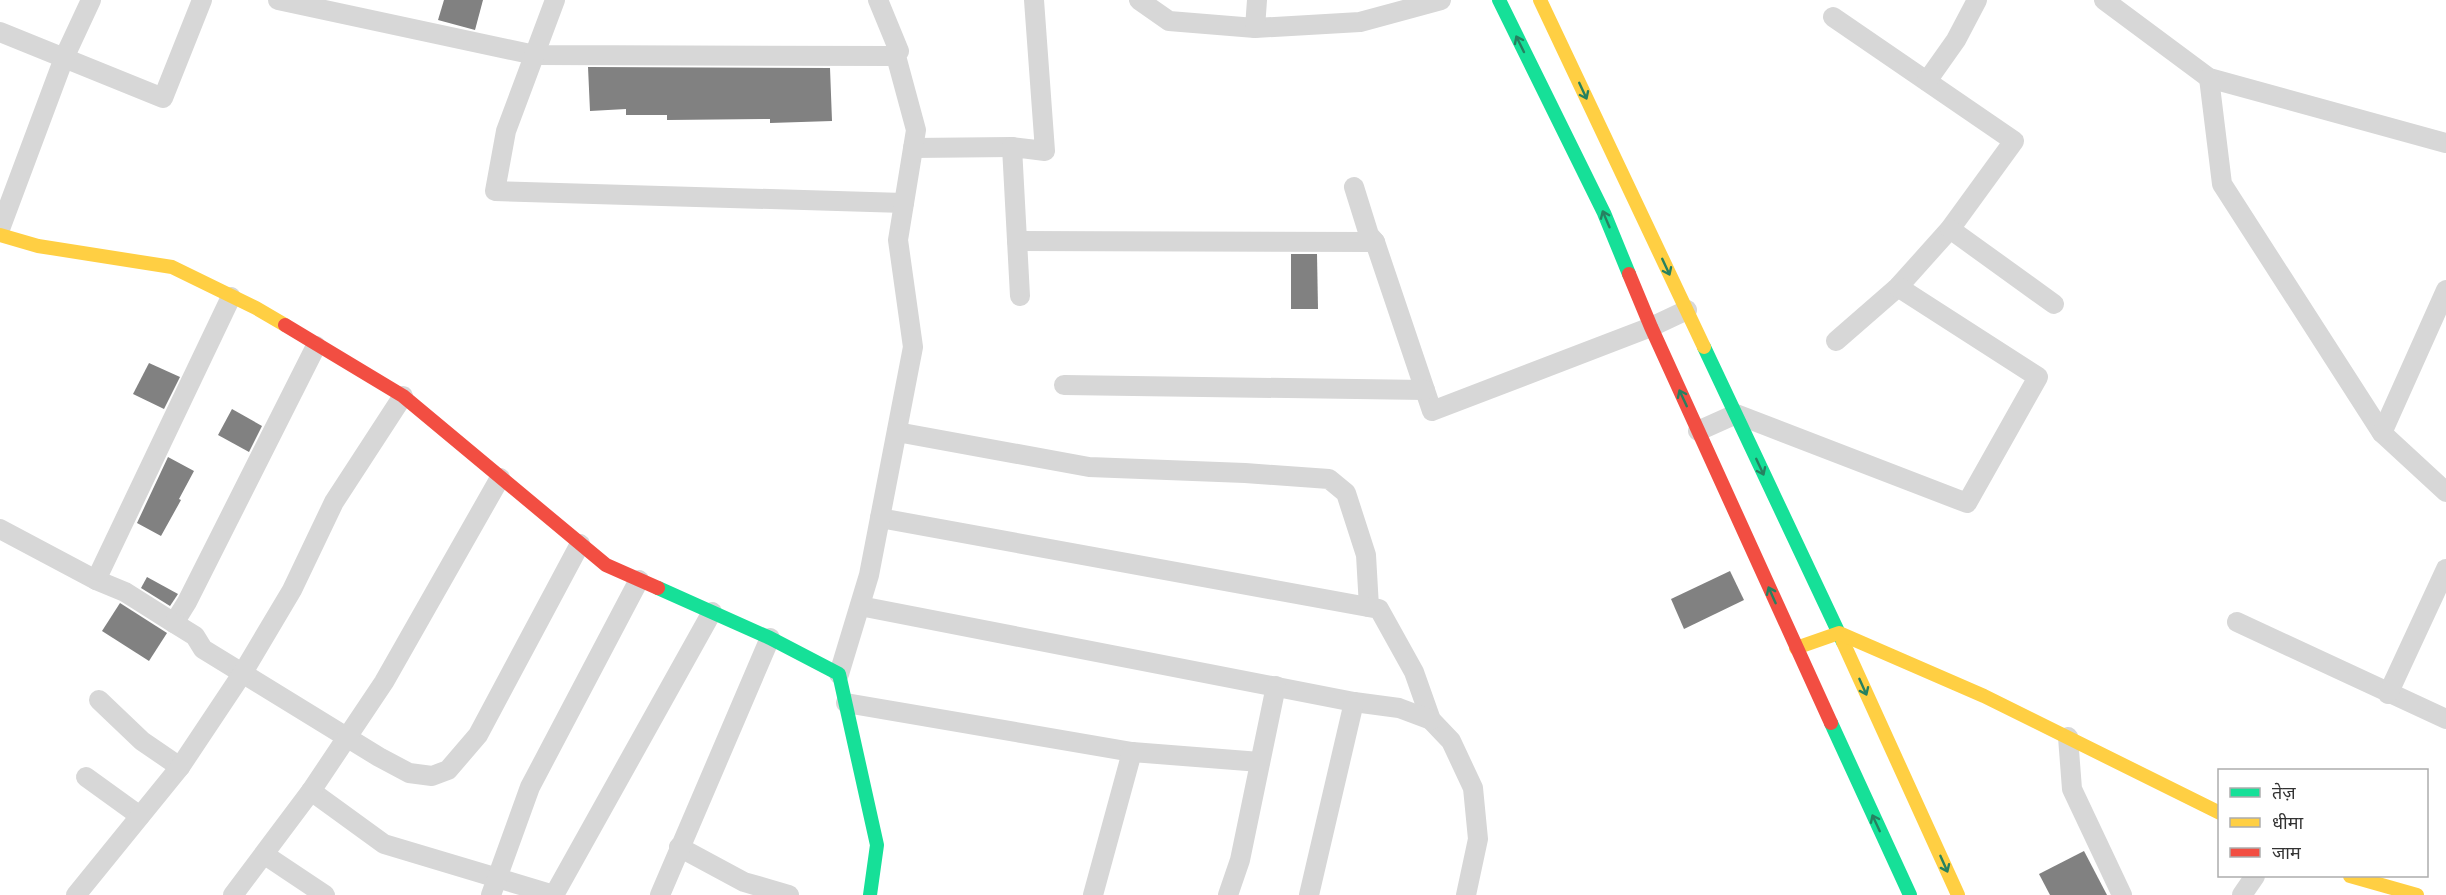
<svg xmlns="http://www.w3.org/2000/svg" width="2446" height="895" font-family="'Open Sans','Noto Sans Devanagari',sans-serif">
<style>
.building{fill:#818181}
.lines{fill:none;stroke-linecap:round;stroke-linejoin:round}
.street{stroke:#d7d7d7;stroke-width:20}
.fast{stroke:#16e098;stroke-width:14}
.slow{stroke:#ffcf43;stroke-width:14}
.jam{stroke:#f24e42;stroke-width:14}
.oneway{stroke:#268160}
</style>
<rect width="100%" height="100%" fill="#fff"/>
<g class="building">
<path d="M 444,0 L 483,0 L 475,30 L 438,20 Z"/>
<path d="M 588,67 L 830,68 L 832,121 L 770,123 L 770,119 L 667,120 L 667,115 L 626,115 L 626,109 L 590,111 Z"/>
<path d="M 1291,254 L 1317,254 L 1318,309 L 1291,309 Z"/>
<path d="M 149,363 L 180,377 L 164,409 L 133,394 Z"/>
<path d="M 232,409 L 262,426 L 249,452 L 218,435 Z"/>
<path d="M 168,457 L 194,471 L 179,499 L 181,500 L 161,536 L 137,523 Z"/>
<path d="M 1730,571 L 1744,600 L 1684,629 L 1671,599 Z"/>
<path d="M 147,577 L 178,594 L 170,606 L 141,588 Z"/>
<path d="M 120,603 L 167,633 L 149,661 L 102,631 Z"/>
<path d="M 2084,851 L 2107,895 L 2050,895 L 2039,874 Z"/>
</g>
<g class="lines">
<g class="street">
<path d="M 278,0 L 535,55 L 896,56"/>
<path d="M 555,0 L 506,131 L 495,191 L 904,203"/>
<path d="M 1139,0 L 1169,21 L 1255,28 L 1360,22 L 1441,0"/>
<path d="M 2104,0 L 2209,78 L 2446,143"/>
<path d="M 1833,17 L 2014,141 L 1950,229 L 1898,287 L 1836,341"/>
<path d="M 1255,28 L 1257,0"/>
<path d="M 0,32 L 163,98 L 202,0"/>
<path d="M 2209,78 L 2222,184 L 2382,433 L 2446,492"/>
<path d="M 1927,81 L 1956,40 L 1977,0"/>
<path d="M 913,148 L 1012,147"/>
<path d="M 1354,187 L 1369,235 L 1375,242"/>
<path d="M 0,229 L 64,58 L 91,0"/>
<path d="M 1950,229 L 2054,304"/>
<path d="M 1017,241 L 1375,242 L 1432,411 L 1651,327 L 1687,310"/>
<path d="M 1020,296 L 1012,147 L 1045,151 L 1034,0"/>
<path d="M 1064,385 L 1425,390"/>
<path d="M 1698,431 L 1736,414 L 1967,503 L 2038,377 L 1898,287"/>
<path d="M 897,432 L 1089,467 L 1245,473 L 1329,479 L 1346,493 L 1366,555 L 1369,607"/>
<path d="M 2382,433 L 2446,290"/>
<path d="M 880,518 L 1379,609 L 1414,672 L 1431,720 L 1451,741 L 1473,788 L 1478,839 L 1466,895"/>
<path d="M 0,529 L 96,580 L 125,592 L 174,623 L 187,602 L 316,346"/>
<path d="M 96,580 L 231,297"/>
<path d="M 860,606 L 1354,702 L 1399,708 L 1431,720"/>
<path d="M 2237,622 L 2446,719"/>
<path d="M 174,623 L 195,636 L 203,649 L 379,757 L 409,773 L 432,776 L 448,770 L 478,735 L 580,544"/>
<path d="M 839,674 L 869,575 L 913,347 L 898,240 L 916,130 L 896,56 L 899,51 L 878,0"/>
<path d="M 2388,694 L 2446,569"/>
<path d="M 99,700 L 142,741 L 180,767"/>
<path d="M 846,703 L 1132,752 L 1260,762"/>
<path d="M 2068,737 L 2072,789 L 2122,895"/>
<path d="M 86,777 L 140,816"/>
<path d="M 311,791 L 384,844 L 554,895 L 712,612"/>
<path d="M 679,847 L 744,882 L 789,895"/>
<path d="M 265,855 L 325,895"/>
<path d="M 76,895 L 180,767 L 242,674 L 292,590 L 334,502 L 403,396"/>
<path d="M 233,895 L 311,791 L 384,682 L 500,478"/>
<path d="M 491,895 L 530,787 L 639,580"/>
<path d="M 660,895 L 770,638"/>
<path d="M 1093,895 L 1132,752"/>
<path d="M 1228,895 L 1240,860 L 1276,686"/>
<path d="M 1309,895 L 1354,702"/>
<path d="M 2242,895 L 2255,876"/>
</g>
<g class="fast">
<path d="M 1499,0 L 1604,213 L 1629,274"/>
<path d="M 1704,347 L 1843,642"/>
<path d="M 658,588 L 770,638 L 839,674 L 877,845 L 870,895"/>
<path d="M 1831,723 L 1910,895"/>
</g>
<g class="slow">
<path d="M 1540,0 L 1704,347"/>
<path d="M 0,235 L 38,246 L 172,267 L 256,308 L 285,325"/>
<path d="M 1843,642 L 1958,895"/>
<path d="M 1796,648 L 1839,633 L 1984,696 L 2220,813"/>
<path d="M 2350,876 L 2417,895"/>
</g>
<g class="jam">
<path d="M 1629,274 L 1651,327 L 1831,723"/>
<path d="M 285,325 L 403,396 L 606,565 L 658,588"/>
</g>
</g>
<defs><path id="oneway-shaft" d="M-6 0H5M1.5-3L5.5 0L1.5 3" fill="none" stroke-width="1.6" stroke-linecap="round" stroke-linejoin="round" transform="scale(1.5)"/></defs>
<g class="oneway">
<use href="#oneway-shaft" transform="translate(1520 44) rotate(-116)"/>
<use href="#oneway-shaft" transform="translate(1583 91) rotate(65)"/>
<use href="#oneway-shaft" transform="translate(1606 219) rotate(-113)"/>
<use href="#oneway-shaft" transform="translate(1666 267) rotate(65)"/>
<use href="#oneway-shaft" transform="translate(1683 398) rotate(-115)"/>
<use href="#oneway-shaft" transform="translate(1760 467) rotate(65)"/>
<use href="#oneway-shaft" transform="translate(1772 595) rotate(-114)"/>
<use href="#oneway-shaft" transform="translate(1863 687) rotate(66)"/>
<use href="#oneway-shaft" transform="translate(1876 823) rotate(-115)"/>
<use href="#oneway-shaft" transform="translate(1944 864) rotate(66)"/>
</g>
<rect x="2218" y="769" width="210" height="108" fill="#ffffff" stroke="#adadad" stroke-width="1.5"/>
<rect x="2230" y="788" width="30" height="9" fill="#16e098" stroke="#adadad" stroke-width="1.5"/>
<text x="2272" y="799" font-size="18" fill="#333333">तेज़</text>
<rect x="2230" y="818" width="30" height="9" fill="#ffcf43" stroke="#adadad" stroke-width="1.5"/>
<text x="2272" y="829" font-size="18" fill="#333333">धीमा</text>
<rect x="2230" y="848" width="30" height="9" fill="#f24e42" stroke="#adadad" stroke-width="1.5"/>
<text x="2272" y="859" font-size="18" fill="#333333">जाम</text>
</svg>
